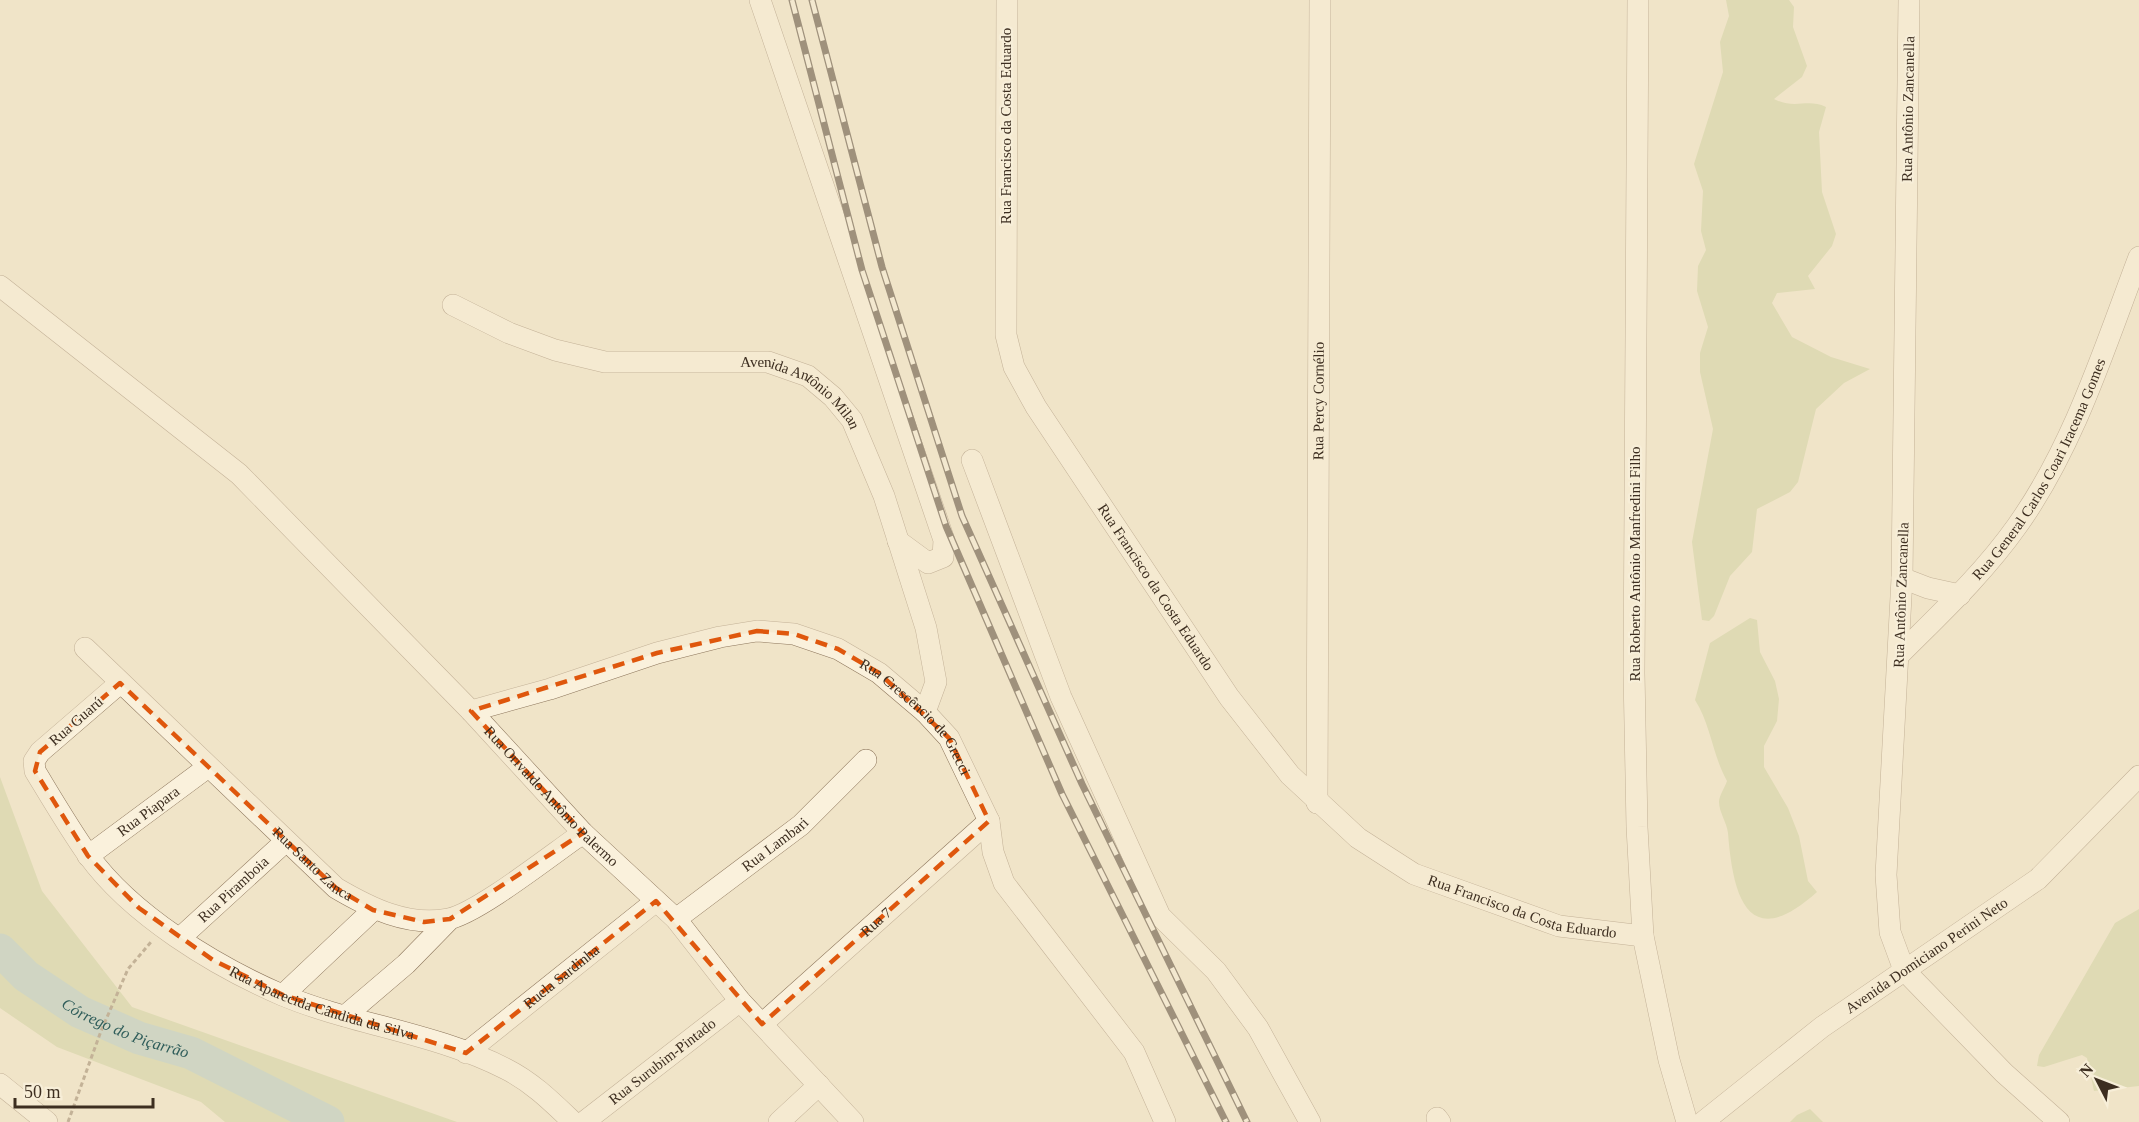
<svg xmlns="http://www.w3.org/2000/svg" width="2139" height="1122" font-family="'Times New Roman',serif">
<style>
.green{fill:#c9cf9b}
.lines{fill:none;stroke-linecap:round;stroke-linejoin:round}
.river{stroke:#a9c4bc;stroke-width:33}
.minor-casing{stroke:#8d765c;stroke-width:22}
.path{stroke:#8d765c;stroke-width:3;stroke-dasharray:4.5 3;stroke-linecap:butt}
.minor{stroke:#faf1dc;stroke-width:21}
.rail-casing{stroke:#3d2e20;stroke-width:7}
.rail{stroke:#f7eed8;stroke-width:4.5;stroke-dasharray:14;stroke-linecap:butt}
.marked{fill:none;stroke:#df570d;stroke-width:4.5;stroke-dasharray:12 8;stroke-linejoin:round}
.labels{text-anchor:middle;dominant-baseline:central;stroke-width:4.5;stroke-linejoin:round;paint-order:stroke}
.street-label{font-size:15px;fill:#3d2e20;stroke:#f7eed8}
.water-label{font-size:16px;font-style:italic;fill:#2f5d5a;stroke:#f7eed8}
</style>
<rect width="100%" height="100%" fill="#f0e4c8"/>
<g class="green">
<path d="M 1726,0 L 1789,0 L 1794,7 L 1793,27 L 1807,66 L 1802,77 L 1774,99 C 1795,110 1807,98 1826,107 L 1819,132 L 1822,192 L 1836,234 L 1832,246 L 1808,276 L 1815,289 L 1777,293 L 1772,303 L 1792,337 L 1831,357 L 1870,369 L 1844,383 L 1816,409 L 1798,482 L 1790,492 L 1757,509 L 1752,552 L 1730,576 L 1714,616 L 1709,621 L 1702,620 L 1692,542 L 1713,429 L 1700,372 L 1700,353 L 1708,327 L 1697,291 L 1698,266 L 1706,250 L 1701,231 L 1703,191 L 1694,164 L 1723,72 L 1720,42 L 1729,16 Z"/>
<path d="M 1750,618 L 1757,620 L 1760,652 L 1775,681 L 1779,699 L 1777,721 L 1764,746 L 1764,767 L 1788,808 L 1799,836 L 1808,881 L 1817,892 C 1749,953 1733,899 1728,833 C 1727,823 1719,812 1719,802 C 1719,796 1725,787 1727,781 C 1712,754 1711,725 1695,700 L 1710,643 Z"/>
<path d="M 0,777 L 42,891 L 132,1007 L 457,1122 L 225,1122 L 201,1102 L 57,1047 L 0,1008 Z"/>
<path d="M 2139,909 L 2139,1086 L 2094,1091 L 2087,1058 L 2082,1055 L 2044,1067 L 2037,1066 L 2039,1055 L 2115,923 Z"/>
<path d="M 1810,1109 L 1823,1122 L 1790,1122 L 1797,1115 Z"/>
</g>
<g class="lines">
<path class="river" id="s1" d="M 0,950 L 26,976 L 80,1012 L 139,1038 L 191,1053 L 328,1122"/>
<g class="minor-casing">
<g id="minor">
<path d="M 760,0 L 944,540 L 943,557 L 928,563 L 898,541"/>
<path id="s2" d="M 1007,0 L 1006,335 L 1014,367 L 1036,407 L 1229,697 L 1290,775 L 1358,838 L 1414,874 L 1559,926 L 1643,936"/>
<path d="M 1638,0 L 1634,673 L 1637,827 L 1643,936 L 1669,1060 L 1687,1122"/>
<path d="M 1909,0 L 1902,578 L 1886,875 L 1890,932 L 1904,970 L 2004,1073 L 2059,1122"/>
<path id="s3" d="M 0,286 L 239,474 L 471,711 L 583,833 L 676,919 L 740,1001 L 853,1122"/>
<path id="s4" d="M 453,305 L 509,333 L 555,350 L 605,362 L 768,362 L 808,376 L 833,397 L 852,420 L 884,496 L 926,628 L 936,682 L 925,712"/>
<path d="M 972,460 L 1061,697 L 1160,916 L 1216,971 L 1258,1028 L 1310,1122"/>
<path d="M 1902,578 L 1928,588 L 1960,595"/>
<path id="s5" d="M 85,648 L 336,888 C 370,908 408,927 448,919 C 477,914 555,852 583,833"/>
<path id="s6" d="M 1900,654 C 1941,613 1983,574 2017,526 C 2074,446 2104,349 2139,257"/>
<path id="s7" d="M 120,683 L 40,752 L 34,761 L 35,771 C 52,799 69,828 88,855 C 131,915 215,966 282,995 C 354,1025 436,1033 506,1069 C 532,1082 552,1102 573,1122"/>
<path id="s8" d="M 471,711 L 550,689 L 657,653 L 720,637 L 757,631 L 794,634 L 838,649 L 879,673 L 925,712 L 949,738 L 989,821 L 993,852 L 1004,883 L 1134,1052 L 1165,1122"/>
<path id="s9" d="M 1317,803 L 1320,0"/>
<path id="s10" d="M 88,856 L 208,767"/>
<path id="s11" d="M 676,919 L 801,825 L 866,760"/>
<path id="s12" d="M 180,938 L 286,841"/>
<path d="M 283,995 L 373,910"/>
<path d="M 345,1016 L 406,964 L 450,919"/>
<path id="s13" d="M 762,1024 L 989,821"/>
<path id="s14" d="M 466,1053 L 656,901"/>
<path d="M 0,1084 L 47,1122"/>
<path d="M 1437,1118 L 1440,1122"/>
<path id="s15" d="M 584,1122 L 740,1001"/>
<path d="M 779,1122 L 819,1085"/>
<path id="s16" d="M 1703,1122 L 1822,1027 L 2038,879 L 2139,776"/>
</g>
</g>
<path class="path" d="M 68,1122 L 101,1031 L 128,969 L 151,942"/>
<use href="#minor" class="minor"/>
<g class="rail-casing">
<g id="rail">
<path d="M 792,0 L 862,270 L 946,526 L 1062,794 L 1226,1122"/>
<path d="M 812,0 L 882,267 L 962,516 L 1082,784 L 1247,1122"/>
</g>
</g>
<use href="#rail" class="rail"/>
</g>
<path d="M0 0H2139V1122H0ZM 757,631 L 794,634 L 838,649 L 879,673 L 949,738 L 989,821 L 762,1024 L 656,901 L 466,1053 L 283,995 L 213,960 L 139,908 L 88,856 L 35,771 L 40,752 L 120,683 L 336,888 L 373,910 L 424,922 L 450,919 L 583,833 L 471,711 L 657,653 Z" fill="#f0e4c8" fill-opacity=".55" fill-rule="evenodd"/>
<path class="marked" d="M 757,631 L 794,634 L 838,649 L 879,673 L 949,738 L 989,821 L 762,1024 L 656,901 L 466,1053 L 283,995 L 213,960 L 139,908 L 88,856 L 35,771 L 40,752 L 120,683 L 336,888 L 373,910 L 424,922 L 450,919 L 583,833 L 471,711 L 657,653 Z"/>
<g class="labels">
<g class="street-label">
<text transform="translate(1908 109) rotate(-89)">Rua Antônio Zancanella</text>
<text transform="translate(1006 126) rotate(-90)">Rua Francisco da Costa Eduardo</text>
<text stroke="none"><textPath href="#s4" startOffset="369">Avenida Antônio Milan</textPath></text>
<text stroke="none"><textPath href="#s9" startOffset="402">Rua Percy Cornélio</textPath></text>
<text stroke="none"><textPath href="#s6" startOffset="234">Rua General Carlos Coari Iracema Gomes</textPath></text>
<text transform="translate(1635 564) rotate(-90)">Rua Roberto Antônio Manfredini Filho</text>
<text stroke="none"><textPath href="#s2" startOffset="630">Rua Francisco da Costa Eduardo</textPath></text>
<text transform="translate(1901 595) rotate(-88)">Rua Antônio Zancanella</text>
<text stroke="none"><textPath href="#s8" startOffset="486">Rua Crescêncio de Grecci</textPath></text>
<text transform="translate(76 721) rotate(-41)">Rua Guarú</text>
<text stroke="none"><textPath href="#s3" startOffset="753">Rua Orivaldo Antônio Palermo</textPath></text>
<text stroke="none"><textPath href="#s10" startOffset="75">Rua Piapara</textPath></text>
<text stroke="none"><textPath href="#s11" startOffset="124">Rua Lambari</textPath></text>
<text stroke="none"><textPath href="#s5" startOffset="314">Rua Santo Zanca</textPath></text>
<text stroke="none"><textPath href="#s12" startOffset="72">Rua Piramboia</textPath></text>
<text stroke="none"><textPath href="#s2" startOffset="1134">Rua Francisco da Costa Eduardo</textPath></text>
<text stroke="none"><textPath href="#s13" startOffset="153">Rua 7</textPath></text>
<text stroke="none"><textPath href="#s16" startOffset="279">Avenida Domiciano Perini Neto</textPath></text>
<text stroke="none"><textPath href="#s14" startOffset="122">Ruela Sardinha</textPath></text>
<text stroke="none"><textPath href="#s7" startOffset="508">Rua Aparecida Cândida da Silva</textPath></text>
<text stroke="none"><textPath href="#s15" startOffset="99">Rua Surubim-Pintado</textPath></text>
</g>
<g class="water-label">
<text stroke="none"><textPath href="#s1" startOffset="150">Córrego do Piçarrão</textPath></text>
</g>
</g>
<g transform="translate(2097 1080) rotate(312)" stroke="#f7eed8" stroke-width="4.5" paint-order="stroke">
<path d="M0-4.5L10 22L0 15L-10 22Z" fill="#3d2e20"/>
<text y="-9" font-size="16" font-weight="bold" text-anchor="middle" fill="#3d2e20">N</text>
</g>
<path d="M15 1098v9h138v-9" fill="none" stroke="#3d2e20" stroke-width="3"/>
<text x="24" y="1098" font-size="18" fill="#3d2e20" stroke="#f7eed8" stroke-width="4.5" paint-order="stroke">50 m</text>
</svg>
